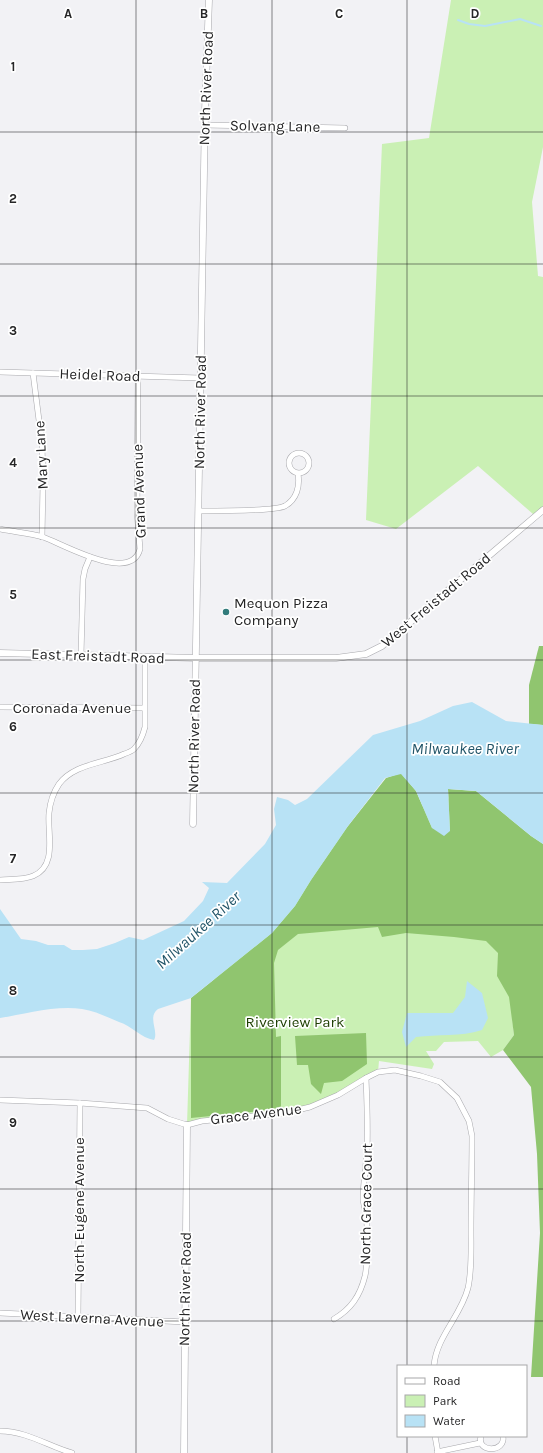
<svg xmlns="http://www.w3.org/2000/svg" width="543" height="1453" font-family="Karla,sans-serif">
<style>
.green{fill:#caf0b4}
.forest{fill:#90c56f}
.water{fill:#b8e2f5}
.lines{fill:none;stroke-linecap:round;stroke-linejoin:round}
.stream{stroke:#b8e2f5;stroke-width:2}
.minor-casing{stroke:#a8a8ac;stroke-width:6}
.tertiary-casing{stroke:#a8a8ac;stroke-width:7}
.minor{stroke:#fff;stroke-width:5}
.tertiary{stroke:#fff;stroke-width:6}
.grid{fill:none;stroke:#262627;stroke-width:1;stroke-opacity:0.55}
.poi-dot{fill:#327b7b;stroke:#fff;stroke-width:1.5}
.labels{text-anchor:middle;dominant-baseline:central;stroke-width:3.5;stroke-linejoin:round;paint-order:stroke}
.street-label{font-size:15px;fill:#262627;stroke:#fff}
.poi-label{font-size:15px;fill:#262627;stroke:#fff;text-anchor:start}
.park-label{font-size:15px;fill:#1d3e00;stroke:#fff}
.water-label{font-size:16px;font-style:italic;fill:#225569;stroke:#fff}
.grid-label{font-size:13px;text-anchor:middle;font-weight:bold;fill:#262627;stroke:#fff;stroke-width:3.5;stroke-linejoin:round;paint-order:stroke}
</style>
<rect width="100%" height="100%" fill="#f2f2f5"/>
<g class="green">
<path d="M 451,0 L 543,0 L 543,147 L 532,202 L 538,276 L 543,277 L 543,510 L 533,514 L 478,466 L 396,529 L 366,520 L 382,144 L 429,138 Z"/>
<path d="M 476,791 L 531,836 L 543,844 L 512,1017 L 514,1035 L 503,1050 L 491,1057 L 478,1041 L 444,1042 L 436,1051 L 426,1051 L 434,1064 L 432,1069 L 379,1061 L 378,1072 L 310,1107 L 187,1125 L 191,998 L 210,984 L 348,826 Z"/>
</g>
<g class="forest">
<path d="M 539,646 L 543,646 L 543,725 L 529,724 L 529,685 Z"/>
<path d="M 401,773 L 416,791 L 432,828 L 450,831 L 448,789 L 476,791 L 531,836 L 543,844 L 543,1377 L 531,1377 L 540,1233 L 537,1154 L 531,1087 L 503,1050 L 514,1035 L 509,997 L 497,976 L 498,953 L 486,941 L 454,937 L 406,933 L 382,937 L 378,927 L 298,934 L 278,950 L 274,963 L 276,1037 L 281,1036 L 281,1109 L 191,1118 L 191,998 L 272,933 L 295,906 L 311,880 L 348,826 L 386,778 Z"/>
<path d="M 366,1033 L 367,1064 L 342,1081 L 324,1083 L 321,1094 L 311,1084 L 308,1065 L 297,1065 L 295,1036 Z"/>
</g>
<g class="water">
<path d="M 472,702 L 506,721 L 543,725 L 543,844 L 531,836 L 476,791 L 448,789 L 450,831 L 444,836 L 432,828 L 416,791 L 401,774 L 385,778 L 348,826 L 311,880 L 295,906 L 272,933 L 191,998 L 158,1009 C 147,1017 159,1031 154,1040 C 141,1038 132,1026 119,1022 C 107,1017 95,1011 82,1009 C 56,1005 25,1014 0,1018 L 0,909 L 21,939 L 36,941 L 48,945 L 64,945 L 72,950 L 83,950 L 97,949 L 115,943 L 129,937 L 143,940 L 184,921 L 203,901 L 209,888 L 202,882 L 227,883 L 265,844 L 276,825 L 274,809 L 277,797 L 288,800 L 295,805 L 307,799 L 373,735 L 420,721 L 453,706 Z"/>
<path d="M 467,981 L 482,993 L 488,1018 L 482,1030 C 460,1037 438,1034 416,1037 L 406,1047 L 402,1032 L 407,1013 L 453,1013 L 465,997 Z"/>
</g>
<g class="lines">
<path class="stream" d="M 458,20 L 469,24 L 485,26 L 520,19 L 541,26"/>
<g class="minor-casing">
<g id="minor">
<path d="M 205,125 L 345,128"/>
<path d="M 0,372 L 200,378"/>
<path d="M 33,373 L 42,444 L 43,484 L 42,537"/>
<circle cx="299" cy="463" r="10"/>
<path d="M 199,511 C 213,511 275,511 285,506 C 297,499 300,486 298,474"/>
<path d="M 0,529 C 14,532 29,533 43,537 C 63,544 131,584 140,549 L 137,512 L 138,376"/>
<path d="M 81,655 L 83,579 L 85,569 L 90,557"/>
<path d="M 0,707 L 144,708"/>
<path d="M 0,880 C 11,879 23,880 33,876 C 58,866 47,833 49,813 C 50,803 53,793 59,784 C 74,764 102,764 124,754 C 127,753 132,751 134,749 C 140,743 143,735 145,727 L 145,657"/>
<path d="M 0,1100 L 80,1103 L 147,1108 L 168,1119 L 187,1125 L 202,1121 L 285,1113 L 310,1107 L 338,1095 L 366,1078 L 378,1072 L 395,1070 L 421,1076 L 440,1082 L 457,1098 L 469,1121 L 472,1136 C 472,1168 471,1199 471,1231 C 471,1249 472,1270 468,1288 C 461,1316 436,1337 434,1366"/>
<path d="M 0,1313 L 185,1322"/>
<path d="M 78,1317 L 80,1103"/>
<path d="M 334,1319 C 351,1309 360,1296 365,1276 C 368,1262 368,1230 366,1215 C 365,1210 364,1205 363,1200 C 363,1184 366,1167 367,1151 C 368,1126 367,1102 366,1078"/>
<path d="M 0,1431 C 26,1431 48,1446 72,1453"/>
<path d="M 435,1436 L 438,1453"/>
<path d="M 481,1436 C 476,1453 506,1453 503,1436"/>
<path d="M 437,1452 L 480,1443"/>
</g>
</g>
<g class="tertiary-casing">
<g id="tertiary">
<path d="M 0,653 L 196,658 L 336,658 L 366,654 L 382,646 L 543,510"/>
<path d="M 193,824 L 205,111 L 209,0"/>
<path d="M 184,1453 L 187,1125"/>
</g>
</g>
<use href="#minor" class="minor"/>
<use href="#tertiary" class="tertiary"/>
</g>
<path class="grid" d="M 136,0 L 136,1453M 272,0 L 272,1453M 407,0 L 407,1366M 0,132 L 543,132M 0,264 L 543,264M 0,396 L 543,396M 0,528 L 543,528M 0,660 L 543,660M 0,793 L 543,793M 0,925 L 543,925M 0,1057 L 543,1057M 0,1189 L 543,1189M 0,1321 L 543,1321M 407,1436 L 407,1453"/>
<circle class="poi-dot" cx="226" cy="612" r="4"/>
<g class="labels">
<g class="street-label">
<text transform="translate(206 88) rotate(-88)">North River Road</text>
<text transform="translate(275 126) rotate(1)">Solvang Lane</text>
<text transform="translate(100 375) rotate(2)">Heidel Road</text>
<text transform="translate(200 412) rotate(-89)">North River Road</text>
<text transform="translate(41 455) rotate(-93)">Mary Lane</text>
<text transform="translate(139 491) rotate(-92)">Grand Avenue</text>
<text transform="translate(436 600) rotate(-40)">West Freistadt Road</text>
<text transform="translate(98 656) rotate(2)">East Freistadt Road</text>
<text x="72" y="708">Coronada Avenue</text>
<text transform="translate(194 736) rotate(-89)">North River Road</text>
<text transform="translate(256 1114) rotate(-7)">Grace Avenue</text>
<text transform="translate(366 1204) rotate(-89)">North Grace Court</text>
<text transform="translate(79 1210) rotate(-90)">North Eugene Avenue</text>
<text transform="translate(185 1289) rotate(-89)">North River Road</text>
<text transform="translate(92 1318) rotate(3)">West Laverna Avenue</text>
</g>
<g class="poi-label">
<text x="234" y="603">Mequon Pizza<tspan x="234" dy="17">Company</tspan></text>
</g>
<g class="park-label">
<text x="295" y="1022">Riverview Park</text>
</g>
<g class="water-label">
<text x="465" y="748">Milwaukee River</text>
<text transform="translate(198 930) rotate(-42)">Milwaukee River</text>
</g>
</g>
<g class="grid-label">
<text x="68" y="18">A</text>
<text x="204" y="18">B</text>
<text x="339" y="18">C</text>
<text x="475" y="18">D</text>
<text x="13" y="71">1</text>
<text x="13" y="203">2</text>
<text x="13" y="335">3</text>
<text x="13" y="467">4</text>
<text x="13" y="599">5</text>
<text x="13" y="731">6</text>
<text x="13" y="863">7</text>
<text x="13" y="995">8</text>
<text x="13" y="1127">9</text>
</g>
<rect x="397" y="1365" width="130" height="72" fill="#ffffff" stroke="#a8a8a9"/>
<rect x="405" y="1378" width="20" height="6" fill="#ffffff" stroke="#a8a8a9"/>
<text x="433" y="1385" font-size="12" fill="#262627">Road</text>
<rect x="405" y="1395" width="20" height="12" fill="#caf0b4" stroke="#a8a8a9"/>
<text x="433" y="1405" font-size="12" fill="#262627">Park</text>
<rect x="405" y="1415" width="20" height="12" fill="#b8e2f5" stroke="#a8a8a9"/>
<text x="433" y="1425" font-size="12" fill="#262627">Water</text>
</svg>
